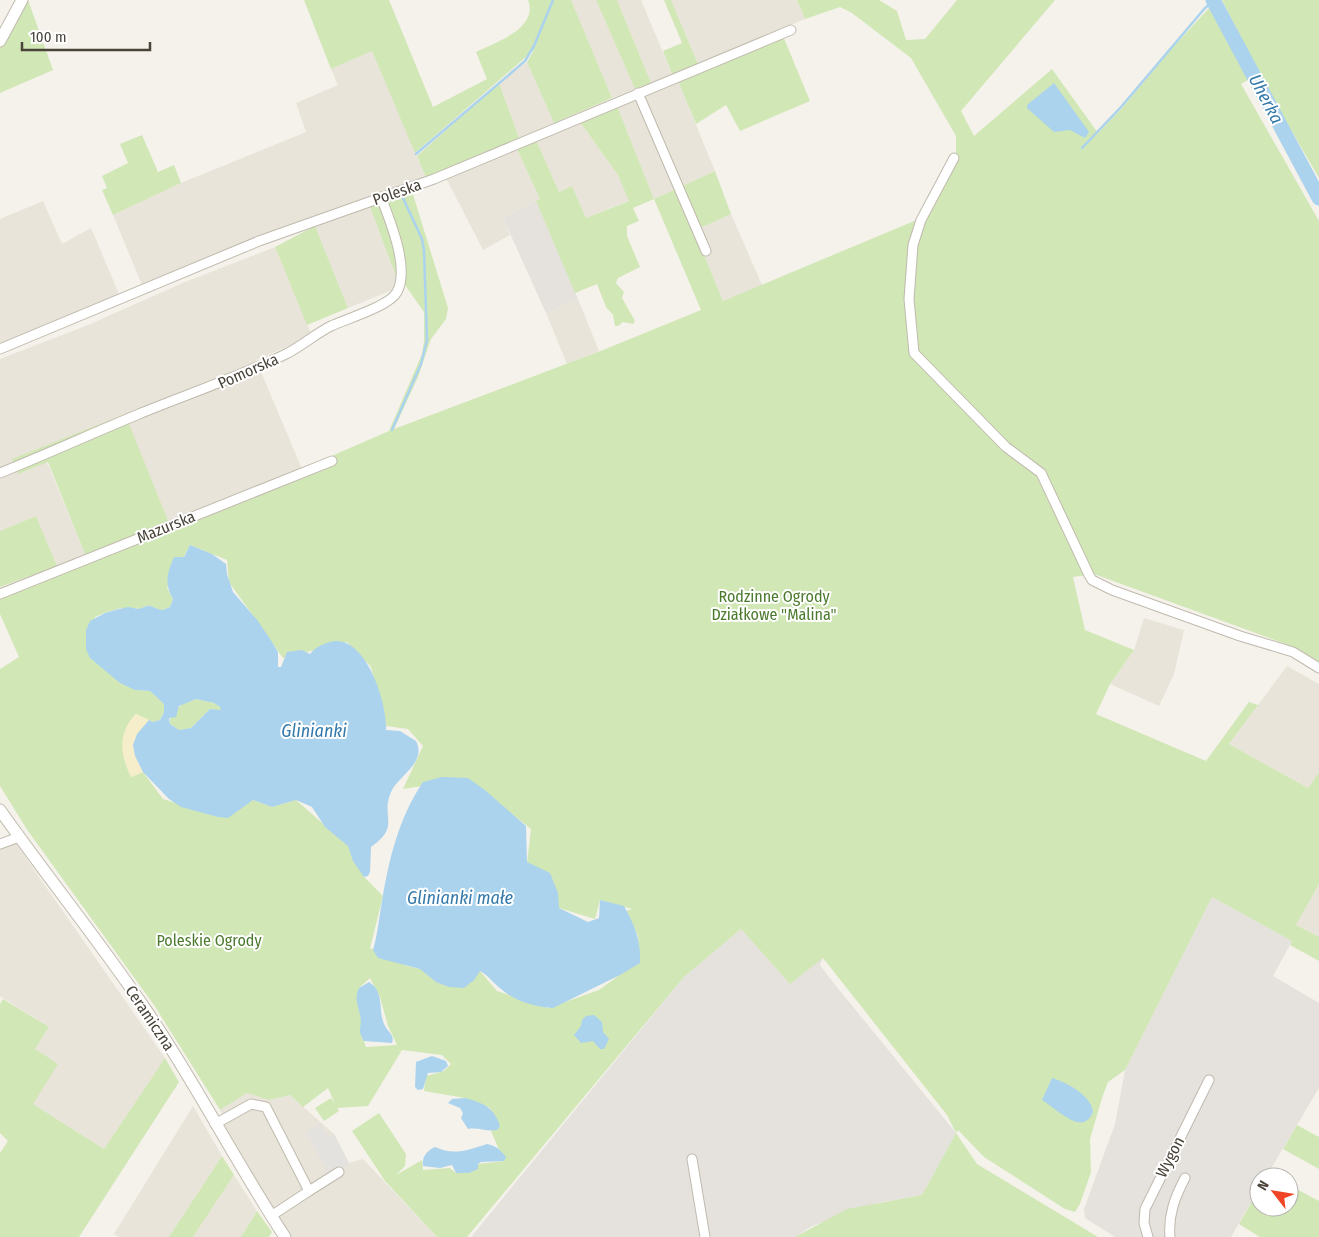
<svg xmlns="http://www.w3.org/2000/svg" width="1319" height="1237" font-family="'Fira Sans Condensed',sans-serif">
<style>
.residential{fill:#e9e4d9}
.industrial{fill:#e5e1dc}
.green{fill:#d1e7b6;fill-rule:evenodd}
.sand{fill:#f6edca}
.parking{fill:#e4e2df}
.water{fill:#abd3ee;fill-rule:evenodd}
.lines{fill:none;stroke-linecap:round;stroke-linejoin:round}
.stream{stroke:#abd3ee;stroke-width:2.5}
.river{stroke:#abd3ee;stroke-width:15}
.minor-casing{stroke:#c0baae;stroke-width:11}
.tertiary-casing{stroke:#c0baae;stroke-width:13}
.minor{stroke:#fff;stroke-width:9}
.tertiary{stroke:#fff;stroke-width:11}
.labels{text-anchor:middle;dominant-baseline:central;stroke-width:4;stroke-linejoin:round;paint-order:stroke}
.street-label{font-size:16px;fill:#494339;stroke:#fff}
.park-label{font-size:16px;fill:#4b7a2d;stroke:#fff}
.water-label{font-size:18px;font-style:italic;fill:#3379aa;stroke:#fff}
</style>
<rect width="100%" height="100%" fill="#f5f2eb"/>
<g class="residential">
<path d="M 571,0 L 596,0 L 635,89 L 612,98 Z"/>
<path d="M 617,0 L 641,0 L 672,74 L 651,83 Z"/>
<path d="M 671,0 L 797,0 L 805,19 L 698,64 Z"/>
<path d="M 372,51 L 426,178 L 266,234 L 142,285 L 113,215 L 181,183 L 306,132 L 296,103 L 338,85 L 331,69 Z"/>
<path d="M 527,62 L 554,123 L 519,138 L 499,83 Z"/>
<path d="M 678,81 L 715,171 L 654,199 L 617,106 Z"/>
<path d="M 580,122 L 618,175 L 630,200 L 586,218 L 572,186 L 559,192 L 536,140 Z"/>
<path d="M 517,149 L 540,199 L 503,218 L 510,235 L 483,250 L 446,178 Z"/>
<path d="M 43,201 L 62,244 L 91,228 L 119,294 L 0,343 L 0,219 Z"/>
<path d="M 370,207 L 400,287 L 348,308 L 315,226 Z"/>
<path d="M 731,214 L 762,285 L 723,301 L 694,231 Z"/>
<path d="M 275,247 L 312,336 L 256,360 L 302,469 L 169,523 L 124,414 L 96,426 L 47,462 L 85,554 L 57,566 L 36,516 L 0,531 L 0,359 L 88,325 L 185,282 Z"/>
<path d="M 578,299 L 599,351 L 567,364 L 546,313 Z"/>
<path d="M 1144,618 L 1184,630 L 1174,674 L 1159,706 L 1110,684 L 1134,650 Z"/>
<path d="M 1287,666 L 1319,684 L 1319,772 L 1308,788 L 1229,744 Z"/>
<path d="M 14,841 L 165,1058 L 104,1149 L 33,1104 L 35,1049 L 49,1027 L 0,996 L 0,845 Z"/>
<path d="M 1319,884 L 1319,937 L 1296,925 Z"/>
<path d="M 247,1093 L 269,1100 L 290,1095 L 334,1134 L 349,1163 L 363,1159 L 437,1237 L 290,1237 L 230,1141 L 220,1110 Z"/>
<path d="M 193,1106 L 222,1156 L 169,1237 L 119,1237 L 114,1234 Z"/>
<path d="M 234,1175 L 257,1211 L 241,1237 L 193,1237 Z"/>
</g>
<g class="industrial">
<path d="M 536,201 L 578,299 L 546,313 L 503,218 Z"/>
<path d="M 1212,897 L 1292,941 L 1273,976 L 1319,1003 L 1319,1088 L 1266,1177 L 1259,1177 L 1259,1189 L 1231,1237 L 1115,1237 L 1085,1218 L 1084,1209 L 1115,1124 L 1125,1070 Z"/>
<path d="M 741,929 L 790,984 L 823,957 L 820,965 L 832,981 L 956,1133 L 922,1195 L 877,1203 L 812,1226 L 795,1237 L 471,1237 L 684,977 Z"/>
</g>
<g class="green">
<path d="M 26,0 L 28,0 L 53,70 L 0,93 L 0,48 Z"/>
<path d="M 304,0 L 389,0 L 433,107 L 487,79 L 476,52 C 495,43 539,28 528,0 L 571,0 L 612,98 L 554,123 L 527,62 L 534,50 L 415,153 L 372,51 L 331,69 Z"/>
<path d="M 596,0 L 617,0 L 651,83 L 635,89 Z"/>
<path d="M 664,0 L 671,0 L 698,64 L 672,74 L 663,51 L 682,43 Z"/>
<path d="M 797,0 L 879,0 L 897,11 L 906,40 L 925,39 L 957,0 L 1055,0 L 961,111 L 974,136 L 1052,69 L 1098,133 L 1122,108 L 1173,47 L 1211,6 L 1251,78 L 1241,84 L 1319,221 L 1319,664 L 1291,646 L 1094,574 L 1073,577 L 1085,630 L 1134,650 L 1110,684 L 1096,714 L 1206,761 L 1249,702 L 1258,705 L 1229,744 L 1308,788 L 1319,772 L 1319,884 L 1296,925 L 1319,937 L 1319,961 L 1290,945 L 1292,941 L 1212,897 L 1125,1070 L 1108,1082 L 1102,1098 L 1090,1139 L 1091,1172 L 1080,1204 L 1075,1212 L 1065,1209 L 984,1157 L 958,1130 L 956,1133 L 977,1164 L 1098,1237 L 795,1237 L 847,1209 L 922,1195 L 956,1133 L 947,1115 L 823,958 L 790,984 L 741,929 L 684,977 L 467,1237 L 437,1237 L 385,1181 L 352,1131 L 379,1113 L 406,1154 L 405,1166 L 396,1175 L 422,1160 L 423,1170 L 450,1168 L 456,1173 L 478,1169 L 478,1164 L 504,1161 L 491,1131 L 500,1126 L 490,1108 L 465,1098 L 424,1091 L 426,1076 L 444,1071 L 451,1064 L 442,1055 L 402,1050 L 368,1106 L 337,1108 L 339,1111 L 324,1121 L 315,1108 L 331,1098 L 335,1104 L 328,1088 L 303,1107 L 290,1095 L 269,1100 L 247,1093 L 220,1110 L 154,1005 L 28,831 L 0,786 L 0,669 L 19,657 L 0,614 L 0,597 L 198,518 L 200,520 L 203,512 L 389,431 L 422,354 L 424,341 L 424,312 L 405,285 L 400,287 L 370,207 L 412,191 L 448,308 L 446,319 L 431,339 L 418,377 L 394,429 L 603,350 L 701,310 L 654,199 L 633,208 L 639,221 L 627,226 L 627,236 L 640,267 L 618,278 L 616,283 L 624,292 L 622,298 L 635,321 L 633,324 L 623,322 L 618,326 L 615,326 L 613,315 L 606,307 L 597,284 L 575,293 L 536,201 L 540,199 L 517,149 L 536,140 L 559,192 L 572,186 L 586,218 L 629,201 L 618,175 L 580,122 L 617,106 L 654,199 L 715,171 L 731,214 L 694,231 L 723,301 L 919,219 L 956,158 L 956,136 L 911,58 L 852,13 L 840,7 L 805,19 ZM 190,545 L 227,560 L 229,582 L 283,658 L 347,642 L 371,667 L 386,726 L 408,729 L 423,746 L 403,789 L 468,779 L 531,829 L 527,863 L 559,908 L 595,919 L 600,900 L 632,909 L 626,911 L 638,936 L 640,960 L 599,990 L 548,1008 L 497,991 L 480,971 L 420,969 L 407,966 L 370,948 L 383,896 L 364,877 L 353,850 L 296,800 L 272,807 L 253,800 L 207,813 L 163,799 L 143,772 L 131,777 C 126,752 116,734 136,714 L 153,722 L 160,720 L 164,712 L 164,704 L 150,691 L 135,690 L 90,658 L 95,617 C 108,611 124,605 139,609 C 154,602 149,608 163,610 L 170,607 L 173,599 L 167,588 ZM 370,978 L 380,997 L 388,1026 L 397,1045 L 366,1047 L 364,1041 L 359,988 Z"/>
<path d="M 1222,0 L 1319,0 L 1319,178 L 1266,87 Z"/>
<path d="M 783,36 L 810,101 L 740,131 L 726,105 L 696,124 L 678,81 Z"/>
<path d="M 499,83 L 519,138 L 426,178 L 417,156 Z"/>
<path d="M 142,135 L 158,172 L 174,165 L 181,183 L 113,215 L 102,190 L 107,188 L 102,176 L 128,163 L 120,144 Z"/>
<path d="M 315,226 L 348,308 L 307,325 L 275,247 Z"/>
<path d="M 125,414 L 169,523 L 85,554 L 48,462 L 18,474 L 12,459 Z"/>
<path d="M 36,516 L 57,566 L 0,587 L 0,531 Z"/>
<path d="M 196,699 L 214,703 L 221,707 L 221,711 L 210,709 L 191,728 L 179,730 L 170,724 L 170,717 L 183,703 Z"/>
<path d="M 3,999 L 49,1027 L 35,1049 L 58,1064 L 33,1104 L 104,1149 L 165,1058 L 179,1082 L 79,1237 L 0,1237 L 0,1153 L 8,1141 L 0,1133 L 0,1004 Z"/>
<path d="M 1297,1125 L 1319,1137 L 1319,1169 L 1283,1149 Z"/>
<path d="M 222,1156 L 234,1175 L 193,1237 L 169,1237 Z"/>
<path d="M 1289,1185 L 1319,1201 L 1319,1237 L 1260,1237 L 1239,1224 L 1259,1189 L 1259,1207 L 1289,1207 Z"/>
<path d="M 257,1211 L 272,1232 L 269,1237 L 241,1237 Z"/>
</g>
<path class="sand" d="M 136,714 L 149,720 C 133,739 132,750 143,772 L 131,777 C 120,755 117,733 136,714 Z"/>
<path class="parking" d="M 321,1124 L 329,1137 L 334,1134 L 349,1163 L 330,1177 L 306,1132 Z"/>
<g class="water">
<path d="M 1054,83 L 1089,132 L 1085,138 L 1070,130 L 1054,132 L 1027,108 L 1027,105 Z"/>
<path d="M 190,545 L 212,554 L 226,564 L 227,574 L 233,592 L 258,621 L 272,642 L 278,652 L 278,667 L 281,667 L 287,652 L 302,650 L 310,654 C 316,647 321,645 330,642 C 365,632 388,704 386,730 L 400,731 L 416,741 C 427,762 400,775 392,790 C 379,816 402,826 371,847 L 370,872 L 368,876 L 364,877 L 353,861 L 348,846 L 325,827 L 312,807 L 296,800 L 272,807 L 253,800 L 228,818 L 218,817 L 181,807 L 169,799 L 143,772 L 135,756 L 133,745 L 137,734 L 149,720 L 153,722 L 160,720 L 164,712 L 164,704 L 150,691 L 135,690 L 120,683 L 90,658 L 86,649 L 86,630 L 90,621 L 105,613 L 115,610 L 128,607 L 139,609 C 154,602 149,608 163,610 L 170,607 L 173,599 C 164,583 167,574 174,557 L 184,557 ZM 196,699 L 214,703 L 220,707 L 221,710 L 210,709 L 191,728 L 179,730 L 170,724 L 169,718 L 176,717 L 179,706 Z"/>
<path d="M 442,777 L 468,778 L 486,791 L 526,826 L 527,862 L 550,873 L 558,893 L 559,908 L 588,922 L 599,918 L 600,900 L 624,906 C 635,926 641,940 640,963 L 620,975 L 553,1008 C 535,1007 515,1001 501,989 C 493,983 489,976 480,971 L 474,980 L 464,988 L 449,987 L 436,982 L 420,969 L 378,958 L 373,950 C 378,933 379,918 382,901 C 389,859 399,817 423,782 Z"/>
<path d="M 369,982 C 386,993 377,1011 385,1026 C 388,1032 395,1035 392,1043 L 364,1041 C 356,1029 363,1027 360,1015 C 358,1005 354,998 359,988 Z"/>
<path d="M 594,1015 L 602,1022 L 603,1032 L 609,1039 L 604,1049 L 600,1049 L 593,1041 L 581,1043 L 574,1035 L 581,1026 L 582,1020 L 586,1016 Z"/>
<path d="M 432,1056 L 446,1061 L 448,1066 L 441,1072 L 428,1073 L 423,1089 L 418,1090 L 415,1087 L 416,1062 Z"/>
<path d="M 1052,1078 C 1066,1082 1092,1096 1093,1112 C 1083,1138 1056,1108 1042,1100 Z"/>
<path d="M 465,1098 C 483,1103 494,1107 500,1126 L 497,1130 C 487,1132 478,1127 468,1129 L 461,1118 L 463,1113 L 460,1108 L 448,1103 L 452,1099 Z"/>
<path d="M 487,1144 C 496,1146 500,1149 506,1157 L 504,1161 L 481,1162 L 478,1164 L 478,1169 L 469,1173 L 456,1173 L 452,1165 L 440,1168 L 423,1166 C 422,1157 426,1151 435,1147 C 454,1156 468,1150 487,1144 Z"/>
</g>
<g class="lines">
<g class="stream">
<path d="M 1082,148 L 1121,107 L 1205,8 L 1214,1"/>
<path d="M 416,154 L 525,61 L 534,46 L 553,0"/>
<path d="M 392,430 L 421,364 L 427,340 L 424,250 L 422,239 L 403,198"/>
</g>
<path class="river" d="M 1213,0 L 1319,198"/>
<g class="minor-casing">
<g id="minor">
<path d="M 638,93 L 706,251"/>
<path d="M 954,158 L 921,220 L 913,245 L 909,299 L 914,353 L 1006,447 L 1041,473 L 1089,575 L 1092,580 L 1112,590 L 1240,636 L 1293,652 L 1319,668"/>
<path d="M 0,349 L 259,241 L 434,179 L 791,30"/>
<path d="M 0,473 C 47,454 93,433 139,414 C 188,394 238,377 286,354 C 302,346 315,334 331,326 C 346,319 390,306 397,292 C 410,268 390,221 381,197"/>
<path d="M 0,594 L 332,461"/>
<path d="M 0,844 L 19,837"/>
<path d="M 215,1124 L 251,1104 L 266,1107 L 309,1191 L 271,1216"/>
<path d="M 692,1159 L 705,1237"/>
<path d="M 309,1191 L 339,1172"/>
<path d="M 1148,1237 L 1144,1223 L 1145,1209 L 1209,1080"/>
<path d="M 1170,1237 C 1168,1215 1175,1197 1185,1178"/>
</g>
</g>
<g class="tertiary-casing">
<g id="tertiary">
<path d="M 0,41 L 22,0"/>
<path d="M 0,810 C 48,878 100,942 146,1010 C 196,1083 236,1163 285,1237"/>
</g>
</g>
<use href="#minor" class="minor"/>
<use href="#tertiary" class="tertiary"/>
</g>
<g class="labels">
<g class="street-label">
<text transform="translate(397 192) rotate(-19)">Poleska</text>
<text transform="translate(248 371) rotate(-24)">Pomorska</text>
<text transform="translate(166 527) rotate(-22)">Mazurska</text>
<text transform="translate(150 1018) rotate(56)">Ceramiczna</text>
<text transform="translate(1170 1157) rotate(-63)">Wygon</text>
</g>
<g class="park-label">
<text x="774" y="596">Rodzinne Ogrody<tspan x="774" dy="18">Działkowe "Malina"</tspan></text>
<text x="209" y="940">Poleskie Ogrody</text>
</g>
<g class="water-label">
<text transform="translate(1266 99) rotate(62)">Uherka</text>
<text x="314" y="731">Glinianki</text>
<text x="460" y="898">Glinianki małe</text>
</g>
</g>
<g transform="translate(1274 1192) rotate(301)"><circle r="24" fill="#ffffff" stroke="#b6b4b0"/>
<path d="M0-4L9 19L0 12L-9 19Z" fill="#f14426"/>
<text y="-8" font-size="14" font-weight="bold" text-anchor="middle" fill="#494339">N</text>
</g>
<path d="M22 42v8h128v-8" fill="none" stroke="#494339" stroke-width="2.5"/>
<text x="30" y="42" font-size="15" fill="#494339" stroke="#ffffff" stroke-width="4" paint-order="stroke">100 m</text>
</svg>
